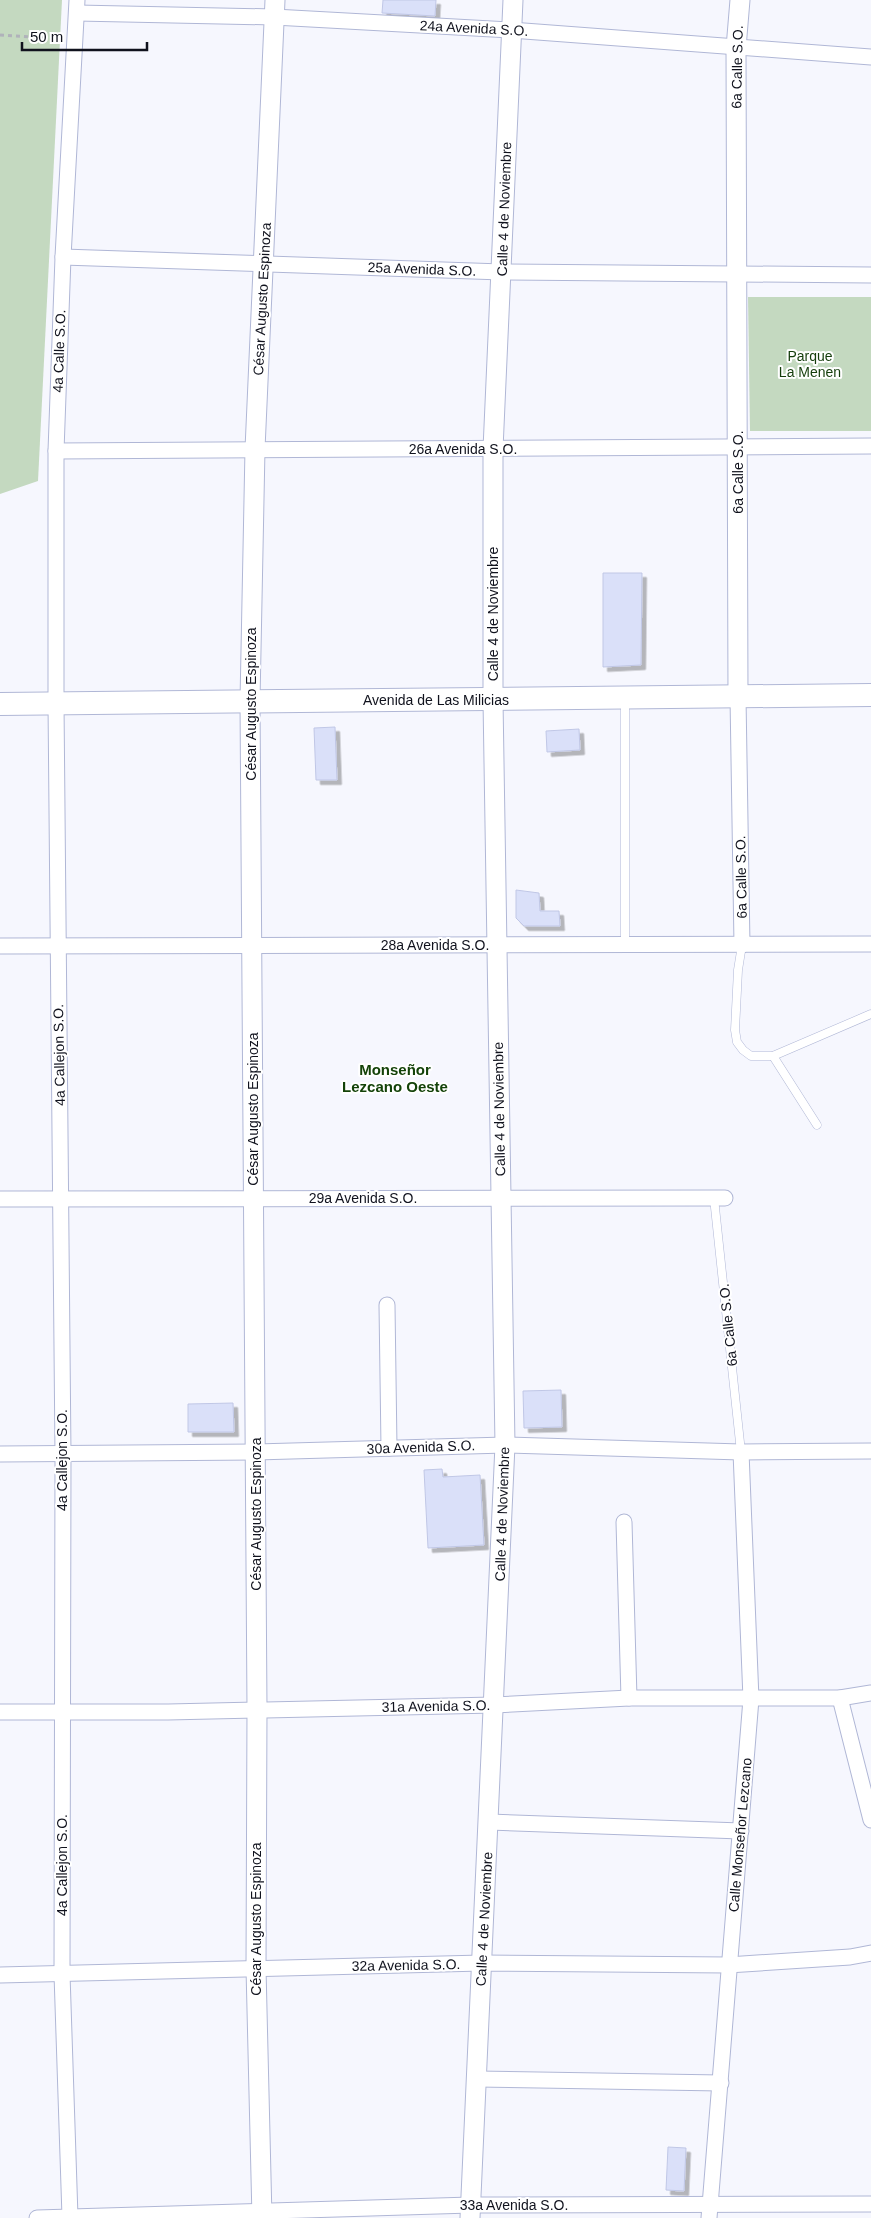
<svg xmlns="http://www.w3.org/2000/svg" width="871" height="2218" font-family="Arial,sans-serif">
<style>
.green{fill:#c4d9c0}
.building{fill:#dae0f9;stroke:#c0c7e6;filter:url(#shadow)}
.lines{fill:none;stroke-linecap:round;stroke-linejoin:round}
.service-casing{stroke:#b0b7d6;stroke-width:9}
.minor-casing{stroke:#b0b7d6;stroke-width:17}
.tertiary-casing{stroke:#b0b7d6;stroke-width:21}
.secondary-casing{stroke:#b0b7d6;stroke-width:24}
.path{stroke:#b0b2ba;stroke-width:3;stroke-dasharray:4 4;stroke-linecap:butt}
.service{stroke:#fff;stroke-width:8}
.minor{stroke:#fff;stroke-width:15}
.tertiary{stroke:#fff;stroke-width:19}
.secondary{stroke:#fff;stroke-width:22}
.labels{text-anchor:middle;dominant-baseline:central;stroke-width:4;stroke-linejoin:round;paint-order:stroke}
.street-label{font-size:14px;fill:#10121d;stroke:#fff}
.park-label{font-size:14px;fill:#143d0b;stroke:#fff}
.neighbourhood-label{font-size:15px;font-weight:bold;fill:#144309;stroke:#fff}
</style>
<defs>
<filter id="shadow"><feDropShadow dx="4.5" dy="4.5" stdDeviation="0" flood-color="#0004"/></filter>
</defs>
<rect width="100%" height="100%" fill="#f6f7fe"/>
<g class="green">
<path d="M 0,0 L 62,0 L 38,481 L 0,494 Z"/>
<path d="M 748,297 L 871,297 L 871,431 L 750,431 Z"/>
</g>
<g class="building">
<path d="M 383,0 L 436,0 L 435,16 L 382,13 Z"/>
<path d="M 603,573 L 642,573 L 641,665 L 603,667 Z"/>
<path d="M 335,727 L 337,780 L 316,780 L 314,728 Z"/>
<path d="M 579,729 L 580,750 L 547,752 L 546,731 Z"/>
<path d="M 516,890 L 539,893 L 540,911 L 559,911 L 560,926 L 524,926 L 516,918 Z"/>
<path d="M 561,1390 L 562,1427 L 524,1428 L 523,1391 Z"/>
<path d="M 233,1403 L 234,1432 L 188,1432 L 188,1404 Z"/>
<path d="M 442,1469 L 443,1477 L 480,1475 L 484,1545 L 428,1548 L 424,1470 Z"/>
<path d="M 668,2147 L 686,2148 L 684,2191 L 666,2190 Z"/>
</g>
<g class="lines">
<g class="service-casing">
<g id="service">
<path d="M 625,945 L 625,699"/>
<path d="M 742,945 L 738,970 L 735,1030 L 737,1042 L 743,1050 L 751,1056 L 773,1056 L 871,1014"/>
<path d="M 773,1056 L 817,1125"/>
<path d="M 714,1198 L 741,1452"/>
</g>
</g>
<g class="minor-casing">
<g id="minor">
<path d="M 77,13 L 274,17 L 511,30 L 871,57"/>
<path d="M 63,257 L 502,272 L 871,275"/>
<path d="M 56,451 L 871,446"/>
<path d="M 738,697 L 742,945"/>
<path d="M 0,946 L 871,944"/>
<path d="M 0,1199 L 725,1198"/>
<path d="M 387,1305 L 389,1448"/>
<path d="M 0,1454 L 256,1452 L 505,1445 L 741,1452 L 871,1451"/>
<path d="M 624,1522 L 629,1698"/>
<path d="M 840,1698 L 871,1820"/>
<path d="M 0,1712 L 168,1712 L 494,1705 L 629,1698 L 840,1698 L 871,1693"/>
<path d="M 489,1822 L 741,1831"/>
<path d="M 0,1975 L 482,1963 L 728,1965 L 850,1957 L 871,1953"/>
<path d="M 477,2079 L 721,2083"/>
<path d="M 70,2217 L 62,1974 L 63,1455 L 56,703 L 56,451 L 63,257 L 77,0"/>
<path d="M 37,2218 L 471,2205 L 871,2204"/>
<path d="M 709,2218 L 751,1699 L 741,1452"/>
</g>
</g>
<g class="tertiary-casing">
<g id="tertiary">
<path d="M 738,697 L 736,48 L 740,0"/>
<path d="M 262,2218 L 256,1968 L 257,1709 L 250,701 L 255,449 L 275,0"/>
<path d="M 470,2218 L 505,1445 L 493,700 L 493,449 L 513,0"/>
</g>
</g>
<g class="secondary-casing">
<path id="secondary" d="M 0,704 L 871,695"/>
</g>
<path class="path" d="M 0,35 L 45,38"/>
<use href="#service" class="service"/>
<use href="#minor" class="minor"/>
<use href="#tertiary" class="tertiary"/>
<use href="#secondary" class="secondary"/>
</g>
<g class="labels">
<g class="street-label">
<text transform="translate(474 28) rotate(3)">24a Avenida S.O.</text>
<text transform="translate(737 67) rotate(-89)">6a Calle S.O.</text>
<text transform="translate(504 209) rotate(-88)">Calle 4 de Noviembre</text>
<text transform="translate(422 269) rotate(2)">25a Avenida S.O.</text>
<text transform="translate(262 299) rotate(-87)">César Augusto Espinoza</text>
<text transform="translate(59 351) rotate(-88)">4a Calle S.O.</text>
<text x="463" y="449">26a Avenida S.O.</text>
<text transform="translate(738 472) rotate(-90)">6a Calle S.O.</text>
<text transform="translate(493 614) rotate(-90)">Calle 4 de Noviembre</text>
<text x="436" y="700">Avenida de Las Milicias</text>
<text transform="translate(251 704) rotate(-90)">César Augusto Espinoza</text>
<text transform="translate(741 877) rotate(-91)">6a Calle S.O.</text>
<text x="435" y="945">28a Avenida S.O.</text>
<text transform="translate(59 1055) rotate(-91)">4a Callejon S.O.</text>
<text transform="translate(253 1109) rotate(-90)">César Augusto Espinoza</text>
<text transform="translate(499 1109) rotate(-91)">Calle 4 de Noviembre</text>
<text x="363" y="1198">29a Avenida S.O.</text>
<text transform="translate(728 1325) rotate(-96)">6a Calle S.O.</text>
<text transform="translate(421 1447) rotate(-2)">30a Avenida S.O.</text>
<text transform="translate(62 1460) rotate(-90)">4a Callejon S.O.</text>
<text transform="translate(256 1514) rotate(-90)">César Augusto Espinoza</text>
<text transform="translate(502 1514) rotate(-88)">Calle 4 de Noviembre</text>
<text transform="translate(436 1706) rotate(-1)">31a Avenida S.O.</text>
<text transform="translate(740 1835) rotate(-85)">Calle Monseñor Lezcano</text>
<text transform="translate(62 1865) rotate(-90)">4a Callejon S.O.</text>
<text transform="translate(256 1919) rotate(-90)">César Augusto Espinoza</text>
<text transform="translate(484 1919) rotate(-87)">Calle 4 de Noviembre</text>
<text transform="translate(406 1965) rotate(-1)">32a Avenida S.O.</text>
<text x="514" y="2205">33a Avenida S.O.</text>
</g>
<g class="park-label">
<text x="810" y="356">Parque<tspan x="810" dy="16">La Menen</tspan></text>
</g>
<g class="neighbourhood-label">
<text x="395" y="1069">Monseñor<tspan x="395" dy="17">Lezcano Oeste</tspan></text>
</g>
</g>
<path d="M22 42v8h125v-8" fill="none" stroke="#10121d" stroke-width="2.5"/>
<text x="30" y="42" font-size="15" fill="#10121d" stroke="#ffffff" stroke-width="4" paint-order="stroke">50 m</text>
</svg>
